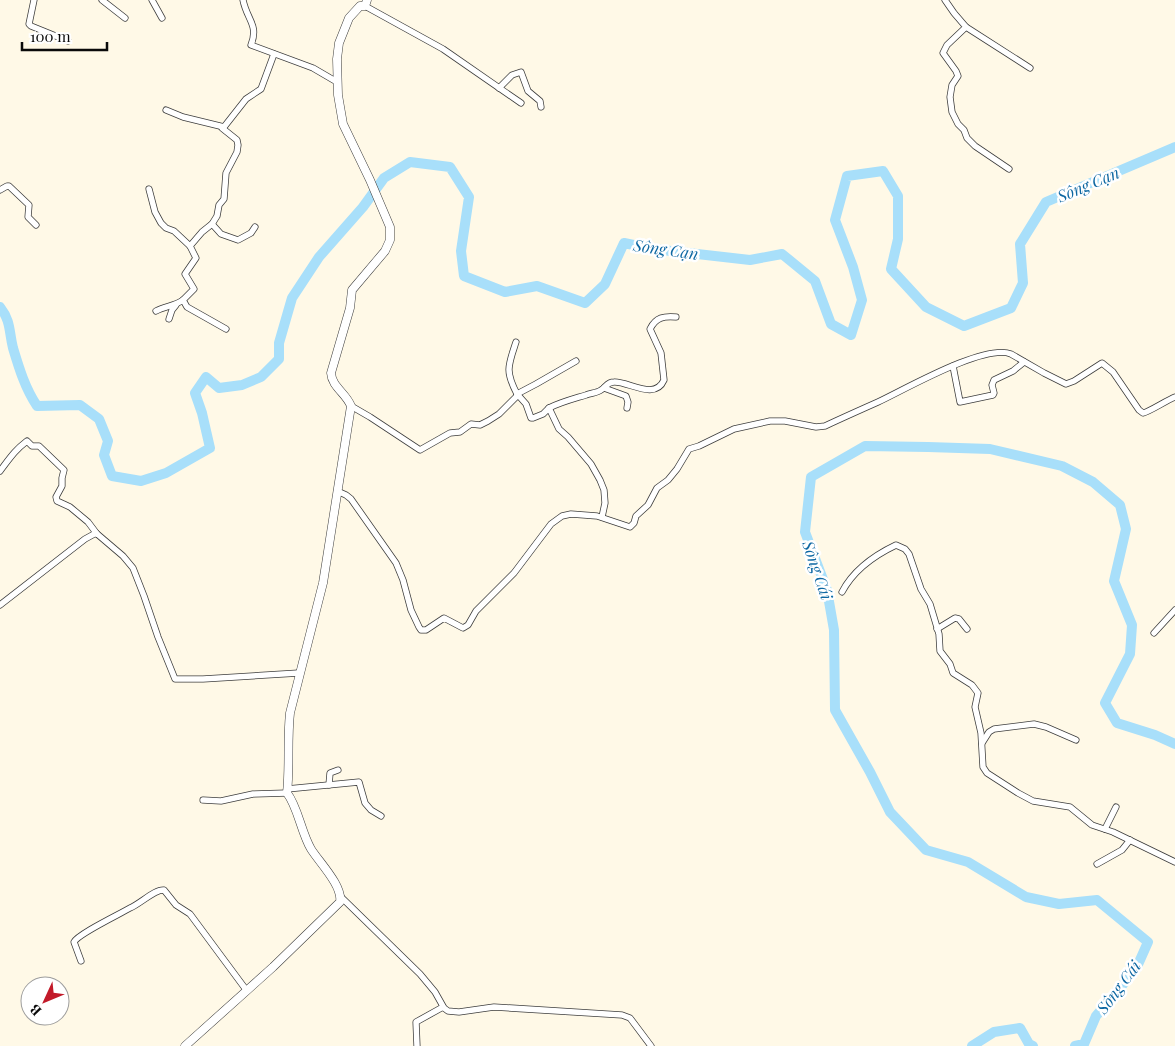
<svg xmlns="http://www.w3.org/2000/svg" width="1175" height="1046" font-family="'Playfair Display',serif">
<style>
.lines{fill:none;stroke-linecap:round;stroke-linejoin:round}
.river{stroke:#a8dffa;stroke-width:10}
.minor-casing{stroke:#3d3d3d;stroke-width:7}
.tertiary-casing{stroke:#3d3d3d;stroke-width:9}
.minor{stroke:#fff;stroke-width:5.5}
.tertiary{stroke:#fff;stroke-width:8}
.labels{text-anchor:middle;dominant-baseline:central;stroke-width:5;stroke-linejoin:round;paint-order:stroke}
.water-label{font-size:16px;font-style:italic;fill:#0d67a2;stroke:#fff}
</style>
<rect width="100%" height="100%" fill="#fff9e7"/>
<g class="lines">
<g class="river">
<path d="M 0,307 C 11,321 9,332 13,348 C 19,368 25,388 37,406 L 80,405 L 99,419 L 108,441 L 104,455 L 112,476 L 141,481 L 166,473 L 210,448 L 202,413 L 195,393 L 206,377 L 219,388 L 242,385 L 261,377 L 279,359 L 279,343 L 292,298 L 319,257 L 363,207 L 384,178 L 410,162 L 450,167 L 469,197 L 461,251 L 464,276 L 505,292 L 537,286 L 585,303 L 605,284 L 624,243 L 653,249 L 750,260 L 782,254 L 815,281 L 831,324 L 851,335 L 862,300 L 853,267 L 835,220 L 847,176 L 883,171 L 898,196 L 898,239 L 891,269 L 926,307 L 964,326 L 1011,308 L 1023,283 L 1020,244 L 1046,202 L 1175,147"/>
<path d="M 972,1046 L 994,1032 L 1020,1028 L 1029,1044 L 1033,1046"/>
<path d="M 1075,1046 L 1084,1044 L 1096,1016 L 1136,969 L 1148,942 L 1097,900 L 1059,904 L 1026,897 L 968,862 L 926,850 L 890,812 L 870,772 L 835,710 L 834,630 L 827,590 L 805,532 L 811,477 L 865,446 L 928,447 L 990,449 L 1062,466 L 1093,482 L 1120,505 L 1126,529 L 1114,581 L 1132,625 L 1130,654 L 1105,703 L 1117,723 L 1155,735 L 1175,744"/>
</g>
<g class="minor-casing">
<g id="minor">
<path d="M 34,0 L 29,24 L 31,26 L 68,41"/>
<path d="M 102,0 L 125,18"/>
<path d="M 152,0 L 162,18"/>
<path d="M 243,0 C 247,20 259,25 251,45 L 313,68 L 337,82"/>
<path d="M 945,0 L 954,13 L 966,27 L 947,45 L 943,53 L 956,71 L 958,76 L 952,85 L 950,97 L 952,112 L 958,124 L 964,130 L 967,138 L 975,146 L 1009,169"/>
<path d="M 365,6 L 443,49 L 521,103"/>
<path d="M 966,27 L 1030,68"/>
<path d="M 499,88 L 512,75 L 521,72 L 528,91 L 540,101 L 541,107"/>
<path d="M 166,110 L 183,117 L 224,127 L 246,99 L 261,89 L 274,54"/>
<path d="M 222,128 L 237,140 L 238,145 L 237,152 L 226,173 L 224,199 L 219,205 L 217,216 L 212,224 L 202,232 L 190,246 L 196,258 L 185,274 L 194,289 L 183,300 L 187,307 L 226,329"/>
<path d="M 149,189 L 155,212 L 161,223 L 166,228 L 174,231 L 190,246"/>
<path d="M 0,190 L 7,186 L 9,186 L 29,205 L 28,217 L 36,225"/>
<path d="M 212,224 L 221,234 L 238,240 L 251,233 L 255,227"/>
<path d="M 156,311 C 165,306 175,306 183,300"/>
<path d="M 169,319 L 172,310 L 176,305"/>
<path d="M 516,342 C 508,366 505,371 517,394"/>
<path d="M 953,366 L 960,402 L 993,395 L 994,393 L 992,385 L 994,380 L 1013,371 L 1024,362"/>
<path d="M 604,388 L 626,396 L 628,402 L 627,408"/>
<path d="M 517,394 L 536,384 L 576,361"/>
<path d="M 351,406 L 370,417 L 420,450 L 450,433 L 460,432 L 471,424 L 480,425 L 488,421 L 499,414 L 518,395 L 526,404 L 531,418 L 533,418 L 543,414 L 549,408 L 559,429 L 568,437 L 591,464 L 600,480 L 604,490 L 605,503 L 602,517"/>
<path d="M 549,408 C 561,402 573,399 586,395 C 591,393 597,393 601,390 C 606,387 607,382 614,382 C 628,381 655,401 664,380 L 661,353 L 650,329 C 656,317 664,316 676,317"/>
<path d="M 0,471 C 10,458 14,451 27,441 L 32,446 L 39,446 L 64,470 L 62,478 L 62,486 L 56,497 L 57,501 L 70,507 L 88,522 L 97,534"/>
<path d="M 337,491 L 346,495 L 351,499 L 396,563 L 403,580 L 411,610 L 419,627 L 421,630 L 426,630 L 444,618 L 463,628 L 468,625 L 476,611 L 514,573 L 551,524 L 562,516 L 571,514 L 597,516 L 630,527 L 634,523 L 636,516 L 648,505 L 657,488 L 668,480 L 677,469 L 689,449 L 699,446 L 734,429 L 770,421 L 785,421 L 816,427 L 825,426 C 842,418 860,410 878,402 C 904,390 985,343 1011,354 L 1044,373 L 1066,384 L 1074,381 L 1102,363 L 1113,372 L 1139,410 L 1143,413 C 1149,412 1167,400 1175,397"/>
<path d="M 842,592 C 853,571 875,555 896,545 L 905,549 L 909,554 L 921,589 L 930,604 L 939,634 L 940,651 L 950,664 L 953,673 L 972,685 L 978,693 L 975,707 L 981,733 L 983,767 L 987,773 L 1018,793 L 1033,801 L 1070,807 L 1092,825 L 1113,832 L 1175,862"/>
<path d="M 0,605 L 85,539 L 96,533 L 123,556 L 133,568 L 144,596 L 158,637 L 175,679 L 203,679 L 299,673"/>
<path d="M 937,629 L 955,618 L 959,619 L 967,629"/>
<path d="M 1154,633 L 1175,610"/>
<path d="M 982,743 L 989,732 L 994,729 L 1034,724 L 1046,727 L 1076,740"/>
<path d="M 329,785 L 330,773 L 338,770"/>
<path d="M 287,789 L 359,782 L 365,803 L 371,810 L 381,816"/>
<path d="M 203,800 L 221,801 L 253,794 L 287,793"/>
<path d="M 1105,829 L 1116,807"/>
<path d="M 1097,864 L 1122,850 L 1130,840"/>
<path d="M 341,897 L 420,974 L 435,992 L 444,1008 L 448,1011 L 459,1012 L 494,1007 L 622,1015 L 630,1018 L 651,1046"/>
<path d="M 81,961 L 74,942 C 78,934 120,914 130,908 C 140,904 155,889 164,890 L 176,905 L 190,914 L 247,991"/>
<path d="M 417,1046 L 416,1022 L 443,1007"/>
</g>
</g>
<g class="tertiary-casing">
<path id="tertiary" d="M 185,1046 L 273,967 L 340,902 C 343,886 319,862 311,849 C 301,832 298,807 287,793 C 290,766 287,740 290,713 L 323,583 L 351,406 C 346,393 332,387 331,373 L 350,308 L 352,290 L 385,251 L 390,240 L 390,227 L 370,180 L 343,124 L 338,95 L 337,59 L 339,43 L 349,18 L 360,6 L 365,6 L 367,0"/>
</g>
<use href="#minor" class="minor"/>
<use href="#tertiary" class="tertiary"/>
</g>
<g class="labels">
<g class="water-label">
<text transform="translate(1088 184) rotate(-23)">Sông Cạn</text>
<text transform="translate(666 249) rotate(8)">Sông Cạn</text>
<text transform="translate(818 570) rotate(71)">Sông Cái</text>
<text transform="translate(1118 987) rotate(-53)">Sông Cái</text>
</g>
</g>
<g transform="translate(45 1001) rotate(226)"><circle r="24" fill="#ffffff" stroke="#9d9d9d"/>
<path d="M0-4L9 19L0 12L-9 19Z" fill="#c21a29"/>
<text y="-8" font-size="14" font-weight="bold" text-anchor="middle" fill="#0a0a0a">B</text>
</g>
<path d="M22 42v8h85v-8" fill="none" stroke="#0a0a0a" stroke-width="2.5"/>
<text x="30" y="42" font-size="15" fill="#0a0a0a" stroke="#ffffff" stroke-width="4" paint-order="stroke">100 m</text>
</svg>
